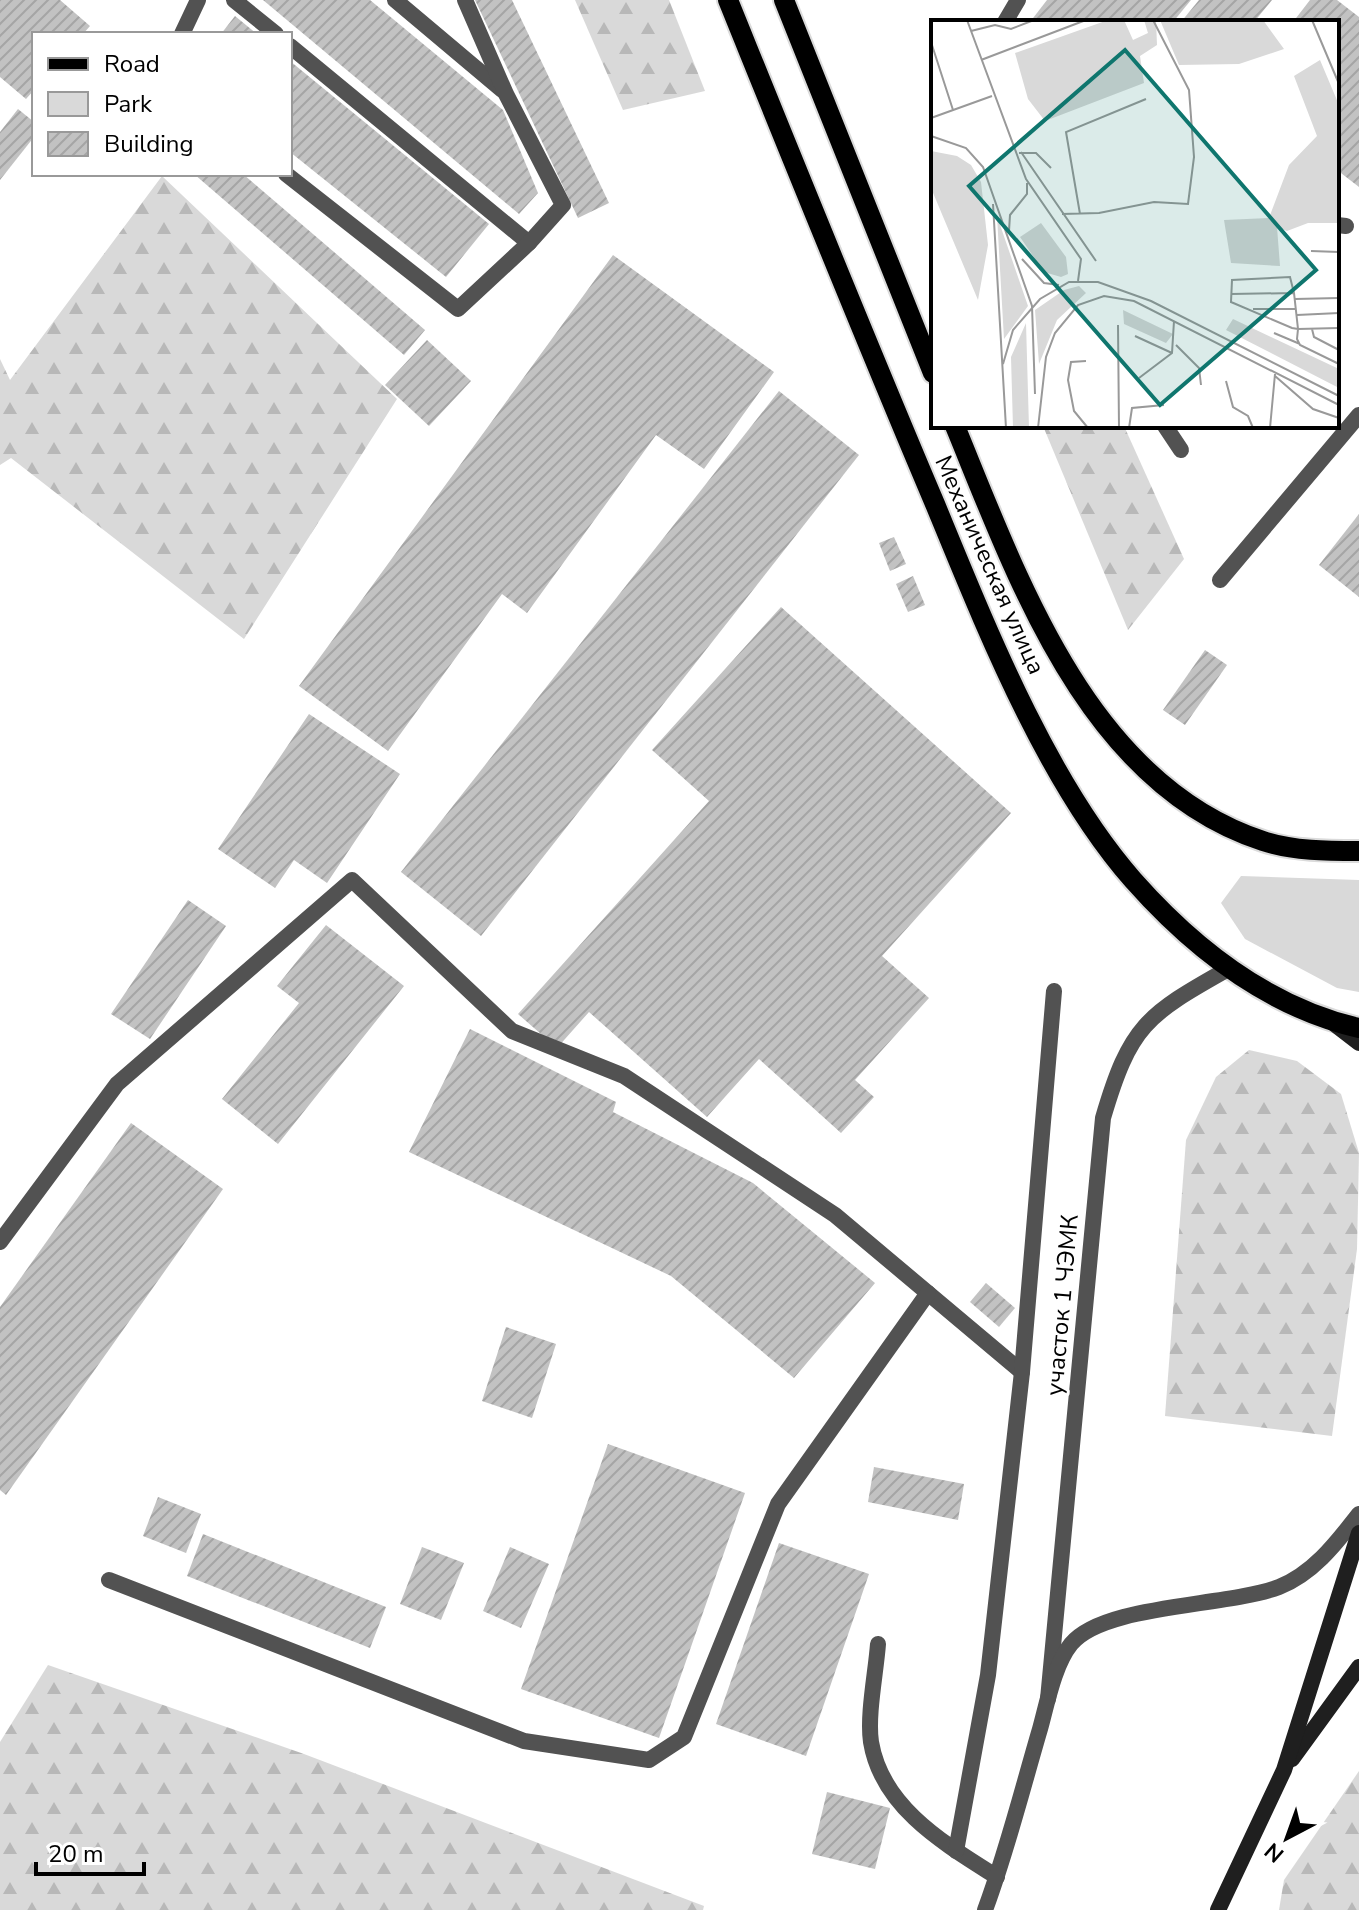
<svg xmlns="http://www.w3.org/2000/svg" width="1359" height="1910" font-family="'Nunito Sans',sans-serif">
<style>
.green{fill:#d9d9d9}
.forest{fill:url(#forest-firs)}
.building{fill:url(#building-hatch)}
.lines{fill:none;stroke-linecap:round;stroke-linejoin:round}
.primary-casing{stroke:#dbdbdb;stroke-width:24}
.service{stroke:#525252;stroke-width:16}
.minor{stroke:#525252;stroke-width:16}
.secondary{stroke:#1f1f1f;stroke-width:16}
.primary{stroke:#000;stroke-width:20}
.labels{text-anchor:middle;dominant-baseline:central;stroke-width:6;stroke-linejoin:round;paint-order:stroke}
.street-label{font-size:24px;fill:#000;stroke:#fff}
.inset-road{fill:none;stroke:#999;stroke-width:2}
.view{fill:#0f766e;fill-opacity:0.15;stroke:#0f766e;stroke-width:4}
.inset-edge{fill:none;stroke:#000;stroke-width:4}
</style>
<defs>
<pattern id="forest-firs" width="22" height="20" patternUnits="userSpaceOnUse" patternTransform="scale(2)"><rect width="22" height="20" fill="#d9d9d9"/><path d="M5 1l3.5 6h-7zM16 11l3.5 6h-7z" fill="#b8b8b8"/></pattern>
<pattern id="building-hatch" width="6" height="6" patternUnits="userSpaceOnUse" patternTransform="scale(2)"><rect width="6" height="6" fill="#c2c2c2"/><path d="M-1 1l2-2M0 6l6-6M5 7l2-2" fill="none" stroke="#a5a5a5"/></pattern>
</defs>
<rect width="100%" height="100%" fill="#fff"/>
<path class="green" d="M 1241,876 L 1359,880 L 1359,992 L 1337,988 L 1245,939 L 1221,903 Z"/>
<g class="forest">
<path d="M 575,0 L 669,0 L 705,91 L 623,110 Z"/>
<path d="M 162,176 L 397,399 L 244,639 L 11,458 L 0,465 L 0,359 L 10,380 Z"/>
<path d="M 1043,426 L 1124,426 L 1184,559 L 1128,630 Z"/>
<path d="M 1249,1050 L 1297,1061 L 1341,1094 L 1359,1153 L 1357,1249 L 1332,1436 L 1165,1416 L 1186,1140 L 1216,1077 Z"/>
<path d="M 48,1665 L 304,1754 L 704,1906 L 703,1910 L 0,1910 L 0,1742 Z"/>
<path d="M 1359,1771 L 1359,1910 L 1279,1910 L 1284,1880 Z"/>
</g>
<g class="building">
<path d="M 0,0 L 60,0 L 90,26 L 83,34 L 34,34 L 34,90 L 26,99 L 0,77 Z"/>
<path d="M 263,0 L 370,0 L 503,110 L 538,193 L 519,214 Z"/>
<path d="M 475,0 L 512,0 L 609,203 L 578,218 Z"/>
<path d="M 1047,0 L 1191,0 L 1173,22 L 1030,22 Z"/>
<path d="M 1199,0 L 1272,0 L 1254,22 L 1181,22 Z"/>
<path d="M 1310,0 L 1337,0 L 1359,17 L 1359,187 L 1337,170 L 1337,22 L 1293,22 Z"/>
<path d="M 235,16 L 257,34 L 221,34 Z"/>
<path d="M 290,61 L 489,224 L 446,277 L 290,152 Z"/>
<path d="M 18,109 L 34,122 L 34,137 L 0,180 L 0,132 Z"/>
<path d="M 194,174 L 243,174 L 425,330 L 404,355 Z"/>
<path d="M 613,255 L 774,372 L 704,469 L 656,435 L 527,613 L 502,594 L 388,751 L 299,686 Z"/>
<path d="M 427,340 L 471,381 L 429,426 L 385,385 Z"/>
<path d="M 779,391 L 859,455 L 481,936 L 401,872 Z"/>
<path d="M 1359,514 L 1359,597 L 1319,565 Z"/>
<path d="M 894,537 L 906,564 L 890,571 L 879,543 Z"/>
<path d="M 913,576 L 925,605 L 908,612 L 896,584 Z"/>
<path d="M 781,607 L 1011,813 L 882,956 L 929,998 L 855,1080 L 874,1097 L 841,1133 L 759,1059 L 707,1117 L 589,1012 L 557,1048 L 518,1014 L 709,801 L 652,750 Z"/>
<path d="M 1205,650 L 1227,665 L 1185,725 L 1163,710 Z"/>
<path d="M 309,714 L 400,774 L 327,883 L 294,860 L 275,888 L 218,849 Z"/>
<path d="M 188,900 L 226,926 L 150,1039 L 111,1014 Z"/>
<path d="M 326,925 L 404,986 L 278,1144 L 222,1099 L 299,1003 L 277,986 Z"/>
<path d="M 470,1029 L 616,1102 L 613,1112 L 753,1183 L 875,1283 L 794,1378 L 671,1276 L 409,1152 Z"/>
<path d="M 131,1123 L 223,1189 L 6,1495 L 0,1490 L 0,1307 Z"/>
<path d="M 986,1283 L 1015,1308 L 999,1327 L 970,1302 Z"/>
<path d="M 506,1327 L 556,1344 L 532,1418 L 482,1401 Z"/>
<path d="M 608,1444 L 745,1493 L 659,1738 L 521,1689 Z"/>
<path d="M 874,1467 L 964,1484 L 958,1520 L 868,1502 Z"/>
<path d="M 158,1497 L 201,1514 L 186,1553 L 143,1536 Z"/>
<path d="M 203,1534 L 386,1607 L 370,1648 L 187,1576 Z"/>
<path d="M 779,1543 L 869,1574 L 806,1756 L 716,1724 Z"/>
<path d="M 422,1547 L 464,1563 L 441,1620 L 400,1604 Z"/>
<path d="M 510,1547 L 549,1564 L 521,1628 L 483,1611 Z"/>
<path d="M 827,1792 L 890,1808 L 875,1869 L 812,1854 Z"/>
</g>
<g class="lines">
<g class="primary-casing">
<g id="primary">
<path d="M 728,0 C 796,168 864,337 935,504 C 985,625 1046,781 1133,880 C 1194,949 1268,1007 1359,1028"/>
<path d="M 784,0 L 933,373"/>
<path d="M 955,426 C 1018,579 1088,784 1263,841 C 1292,851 1329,851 1359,851"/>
</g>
</g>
<g class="service">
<path d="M 234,0 L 276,34"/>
<path d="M 395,0 L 502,90"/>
<path d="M 1005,22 L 1018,0"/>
<path d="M 182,34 L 198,0"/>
<path d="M 290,46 L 529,243"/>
<path d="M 286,174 L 458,309 L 529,243 L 563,205 L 506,94 L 465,0"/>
<path d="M 1337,225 L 1346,226"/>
<path d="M 1165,426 L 1181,450"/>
<path d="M 1220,580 L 1359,415"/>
<path d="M 0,1242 L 117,1084 L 352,880 L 512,1031 L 624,1076 L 835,1215 L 1022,1372"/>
<path d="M 109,1580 L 524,1741 L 649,1760 L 684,1737 L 778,1504 L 928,1293"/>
<path d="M 878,1644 C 876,1672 867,1715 871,1742 C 882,1808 945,1844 997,1877"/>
<path d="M 956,1851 L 988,1675 L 1022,1372 L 1054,991"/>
</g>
<g class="minor">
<path d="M 1048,1699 L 1103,1118 C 1130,1026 1146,1015 1228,969"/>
<path d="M 985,1910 C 1007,1851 1022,1790 1040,1729 C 1047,1704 1054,1665 1071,1644 C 1104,1604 1226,1607 1279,1587 C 1314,1573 1337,1542 1359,1514"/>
</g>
<g class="secondary">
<path d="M 1333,1023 L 1359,1043"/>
<path d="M 1292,1759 L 1359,1667"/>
<path d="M 1218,1910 L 1284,1770 L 1359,1533"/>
</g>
<use href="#primary" class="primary"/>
</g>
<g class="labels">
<g class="street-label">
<text transform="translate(990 565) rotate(66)">Механическая улица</text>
<text transform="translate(1062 1305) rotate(-85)">участок 1 ЧЭМК</text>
</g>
</g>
<g transform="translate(931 20)">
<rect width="408" height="408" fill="#fff"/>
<path d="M 66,196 L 97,286 L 73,319 ZM 148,266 L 155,273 L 126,300 L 108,344 L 104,290 L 133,270 ZM 95,303 L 98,408 L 82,408 L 80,337 Z" fill="#d9d9d9"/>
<path d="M 177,0 L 193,0 L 202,20 L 217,13 L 213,0 L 225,0 L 226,25 L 209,36 L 213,63 L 114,101 L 97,79 L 84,33 ZM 229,0 L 332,0 L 353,29 L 308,44 L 248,45 ZM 389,40 L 408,85 L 408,203 L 377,203 L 356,211 L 346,207 L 349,246 L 300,243 L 293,200 L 338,198 L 358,145 L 386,116 L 363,56 ZM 0,131 L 26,136 L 40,145 L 50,162 L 57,225 L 47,280 L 0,168 ZM 110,203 L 135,237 L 137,254 L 130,257 L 113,252 L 89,217 ZM 192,290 L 242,314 L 235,323 L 193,304 ZM 302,299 L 408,349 L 408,368 L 295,310 Z" fill="#d9d9d9"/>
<path class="inset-road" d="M 36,0 L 95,159 L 150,239 L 147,261M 381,0 L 408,64M 40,11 L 64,5 L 80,9 L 103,0M 0,22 L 22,90M 50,40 L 155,0M 0,98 L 61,76M 0,116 L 35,128 L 52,147 L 101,286 L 104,374M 90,132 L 165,241M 88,133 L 105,133 L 120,148M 62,184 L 75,408M 131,194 L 168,193 L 223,182 L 257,184 L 263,137 L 258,70 L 222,0M 149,194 L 135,112 L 215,79M 78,211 L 79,195 L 96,174 L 96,163M 380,231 L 408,232M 91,239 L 113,263 L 128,265M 300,274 L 363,273M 364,279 L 408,278M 322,289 L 365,289M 366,295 L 408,293M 187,305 L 188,408M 408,308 L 367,309 L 361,308 L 300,282 L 301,260 L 359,257 L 363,273 L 367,309 L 366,319 L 369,325 L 408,344M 381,309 L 383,317 L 408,330M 343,313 L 369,324M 204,316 L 241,333M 245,325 L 268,348 L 270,365M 155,341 L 140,342 L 137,360 L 143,391 L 157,408M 72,344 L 82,310 L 109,279 L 138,262 L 167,262 L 220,281 L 408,376M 344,356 L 382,389 L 408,398M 208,358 L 241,333 L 243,301M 295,361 L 302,387 L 317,396 L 322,408M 107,408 L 115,337 L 124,313 L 147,285 L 173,276 L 203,281 L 408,385M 198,408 L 201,388 L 233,385M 339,408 L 344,354"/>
<path class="view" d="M 194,30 L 385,250 L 229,385 L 38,166 Z"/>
<rect width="408" height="408" class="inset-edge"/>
</g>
<rect x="32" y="32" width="260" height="144" fill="#ffffff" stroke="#999999" stroke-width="2"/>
<rect x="48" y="58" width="40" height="12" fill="#000000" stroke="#999999" stroke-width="2"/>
<text x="104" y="72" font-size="24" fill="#000000">Road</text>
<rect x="48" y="92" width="40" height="24" fill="#d9d9d9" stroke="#999999" stroke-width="2"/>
<text x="104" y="112" font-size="24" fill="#000000">Park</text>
<rect x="48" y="132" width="40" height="24" fill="url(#building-hatch)" stroke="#999999" stroke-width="2"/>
<text x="104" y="152" font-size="24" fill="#000000">Building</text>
<g transform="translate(1287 1838) rotate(221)" stroke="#ffffff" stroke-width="6" paint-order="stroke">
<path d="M0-6L14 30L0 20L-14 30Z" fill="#000000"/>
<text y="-12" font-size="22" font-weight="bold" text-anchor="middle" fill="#000000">N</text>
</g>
<path d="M36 1862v12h108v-12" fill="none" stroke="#000000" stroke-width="4"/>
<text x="48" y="1862" font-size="24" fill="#000000" stroke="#ffffff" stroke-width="6" paint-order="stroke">20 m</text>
</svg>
